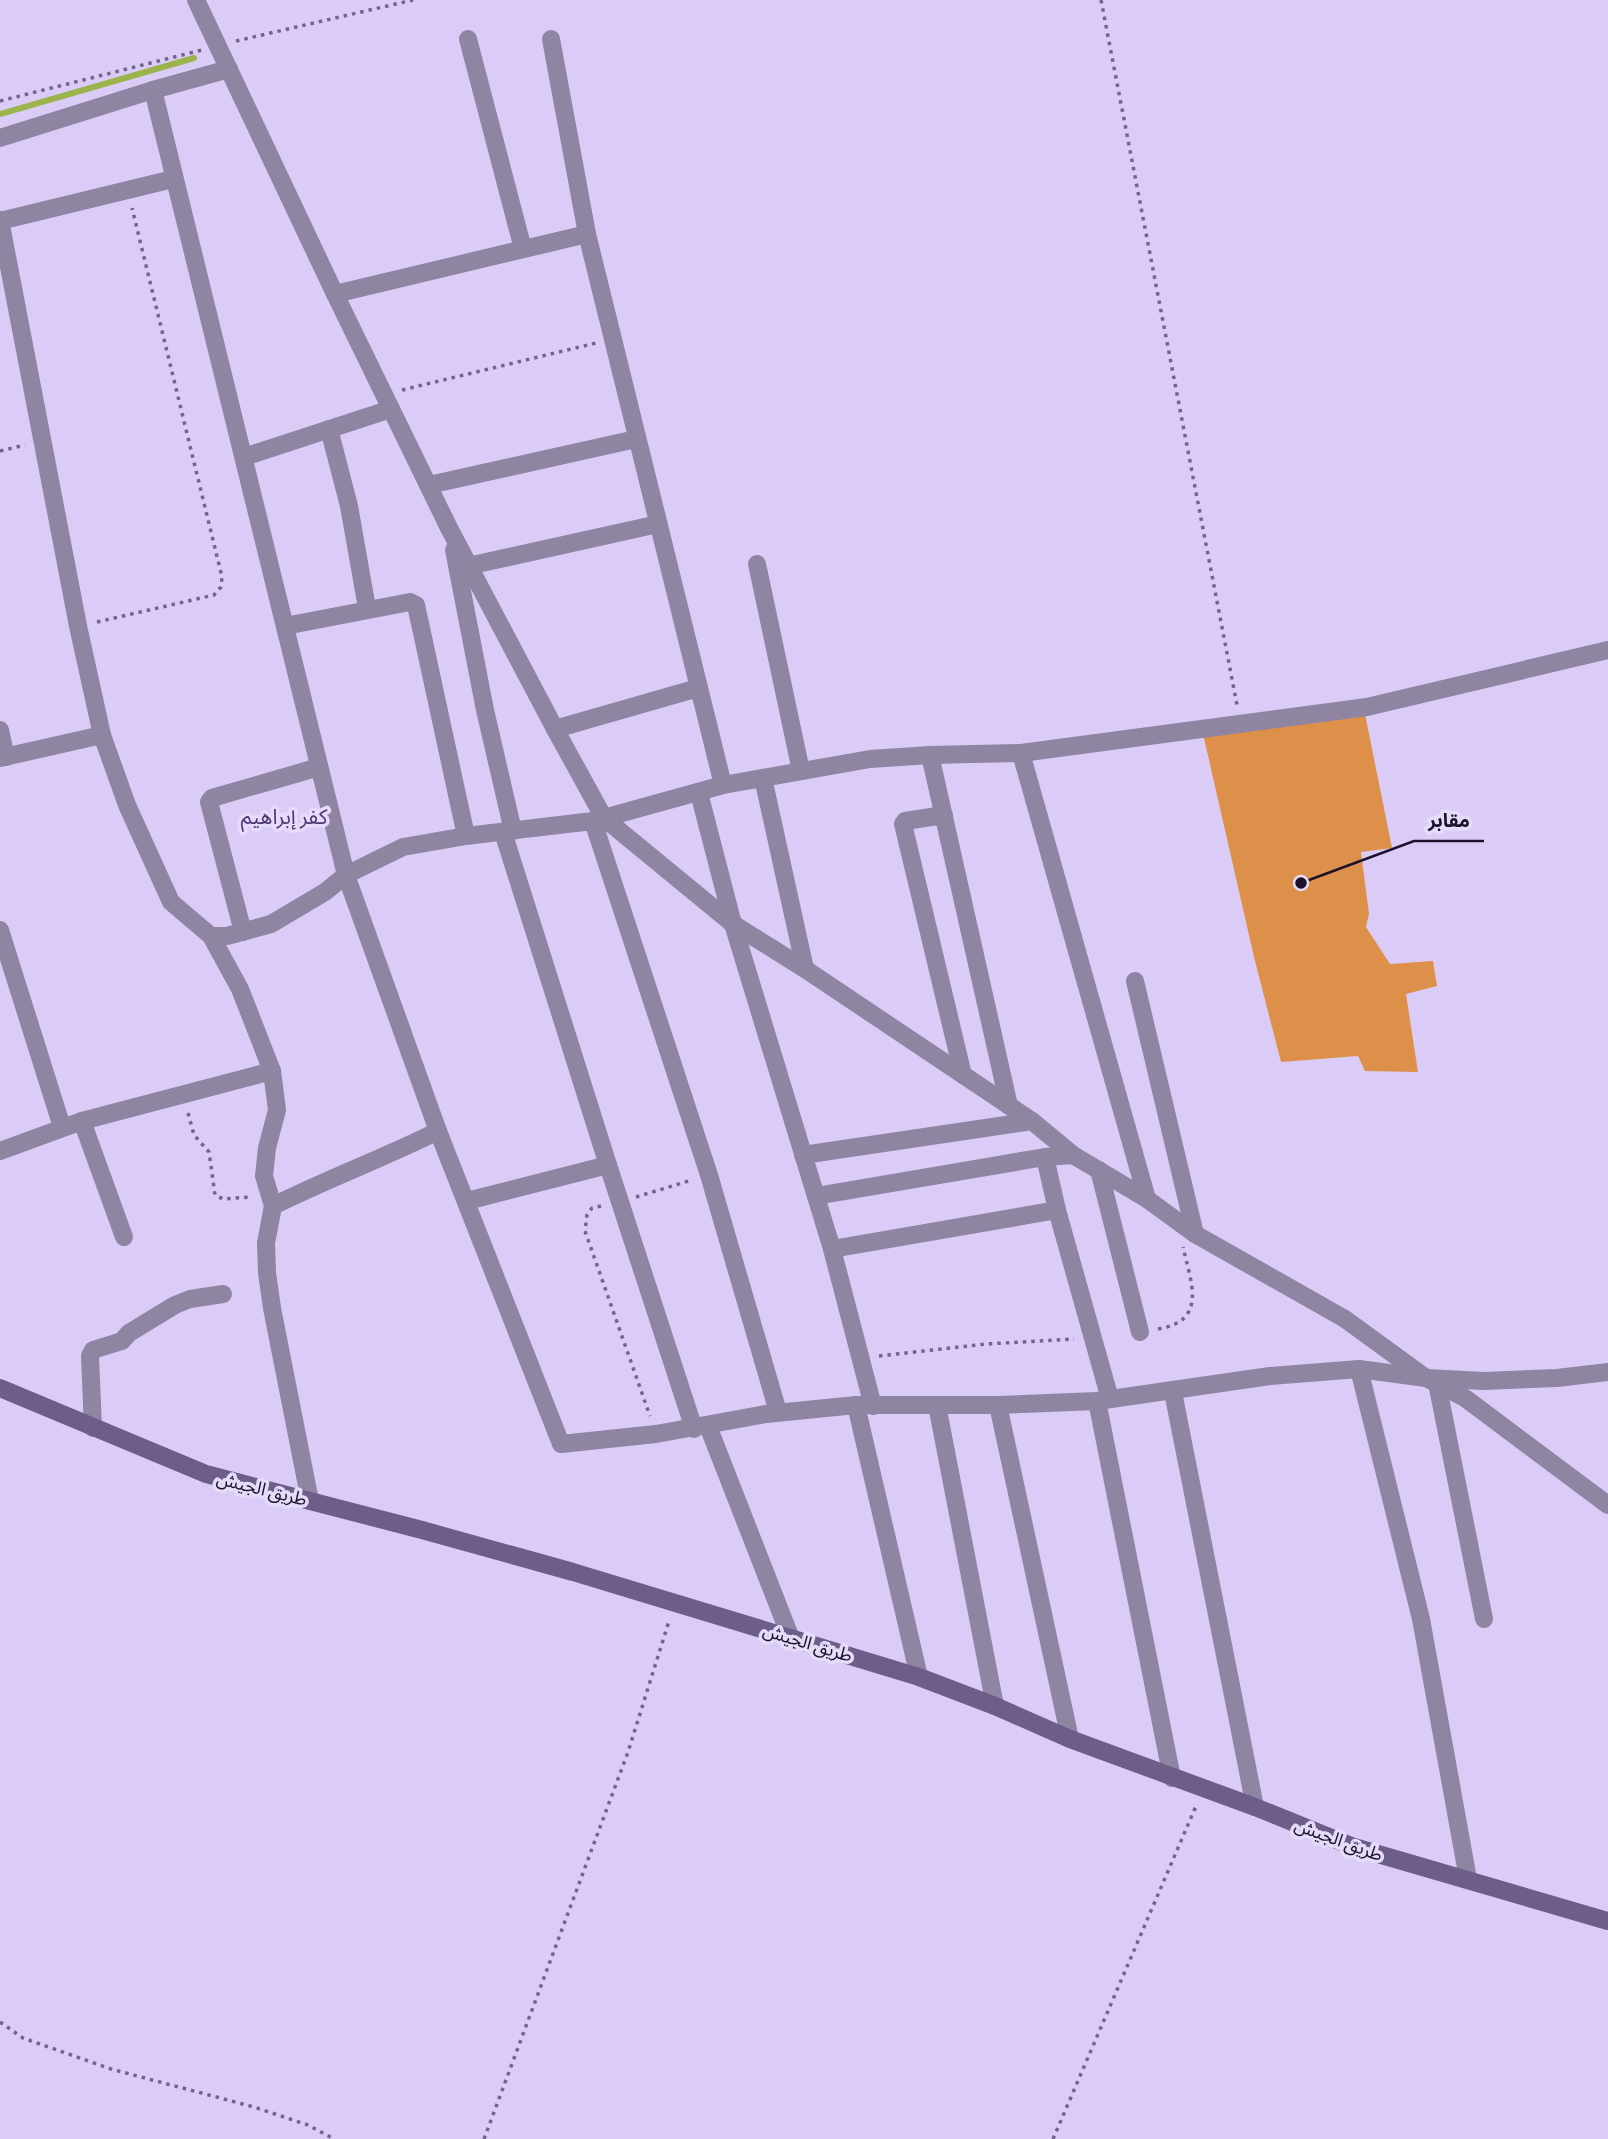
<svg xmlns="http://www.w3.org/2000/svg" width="1608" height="2139" font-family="Barlow,'Noto Sans Arabic',sans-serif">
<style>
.green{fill:#dd904a}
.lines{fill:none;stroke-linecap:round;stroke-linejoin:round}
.stream{stroke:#9bb44c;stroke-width:6}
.path{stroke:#726688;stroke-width:3.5;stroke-dasharray:3.5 5;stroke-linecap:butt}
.minor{stroke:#8f84a2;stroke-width:18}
.secondary{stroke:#6d5d89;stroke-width:18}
.labels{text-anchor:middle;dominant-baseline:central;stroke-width:7;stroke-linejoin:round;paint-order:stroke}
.street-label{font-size:18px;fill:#1c122c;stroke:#e6dcf9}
.quarter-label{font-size:21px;fill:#503673;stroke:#e6dcf9}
.leader{fill:none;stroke:#1c122c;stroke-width:2.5}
.callout-dot{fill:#1c122c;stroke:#e6dcf9;stroke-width:2.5}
.callout-label{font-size:19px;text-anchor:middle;font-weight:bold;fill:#1c122c;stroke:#e6dcf9;stroke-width:7;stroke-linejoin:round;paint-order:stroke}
</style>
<rect width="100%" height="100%" fill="#dbccf7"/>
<path class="green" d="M 1362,699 L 1392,848 L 1361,852 L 1369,914 L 1366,927 L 1390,964 L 1433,961 L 1437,986 L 1406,994 L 1418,1072 L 1365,1071 L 1358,1056 L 1281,1062 L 1254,957 L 1201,725 Z"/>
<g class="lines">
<path class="stream" d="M 0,114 L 194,58"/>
<g class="path">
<path d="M 1101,0 L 1237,705"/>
<path d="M 236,41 L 413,0"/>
<path d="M 0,101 L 202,50"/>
<path d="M 402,390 L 596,343"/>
<path d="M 0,451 L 25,445"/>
<path d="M 97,622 L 214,595 L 221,587 L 222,577 L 132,208"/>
<path d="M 188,1113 L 194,1135 L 209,1152 L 215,1195 L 223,1199 L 250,1197"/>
<path d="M 636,1197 L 692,1180"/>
<path d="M 601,1206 L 592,1208 L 587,1215 L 585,1231 L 650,1416"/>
<path d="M 1158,1329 C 1208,1321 1191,1283 1183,1247"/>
<path d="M 879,1356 L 986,1344 L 1074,1339"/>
<path d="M 0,2022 L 23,2038 L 111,2069 L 254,2107 L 308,2125 L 334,2139"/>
<path d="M 484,2139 L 628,1752 L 669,1621"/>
<path d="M 1053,2139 L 1196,1806"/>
</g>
<g class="minor">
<path d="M 196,0 L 335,294 L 449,528 L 555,729 L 604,818 L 733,924 L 805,969 L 1032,1121 L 1073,1155 L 1147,1199 L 1195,1234 L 1345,1319 L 1426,1378 L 1465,1398 L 1608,1505"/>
<path d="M 468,39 L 523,249"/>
<path d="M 551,39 L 587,234 L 723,785"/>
<path d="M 153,90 L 346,875 L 438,1131 L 561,1444 L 656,1434 L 766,1414 L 856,1405 L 998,1405 L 1097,1401 L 1270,1376 L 1359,1369 L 1426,1378 L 1484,1381 L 1557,1378 L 1608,1372"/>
<path d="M 0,138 L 153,90 L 229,69"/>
<path d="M 0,220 L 78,626 L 102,735 L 127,805 L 171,902 L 211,936 L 240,989 L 272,1071 L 277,1110 L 267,1148 L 264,1176 L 273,1206"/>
<path d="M 0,221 L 173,179"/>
<path d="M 335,294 L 587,234"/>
<path d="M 329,429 L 349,506 L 367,608"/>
<path d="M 244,457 L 391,409"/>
<path d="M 429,485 L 636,439"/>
<path d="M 454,550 L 485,710 L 513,831"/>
<path d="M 757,564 L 801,771"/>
<path d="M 468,566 L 658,524"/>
<path d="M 285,626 L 410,602 L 416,605 L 466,836"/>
<path d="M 555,729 L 698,688"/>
<path d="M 0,730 L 6,757"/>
<path d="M 1021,753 L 1147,1199"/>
<path d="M 930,755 L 1009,1106"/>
<path d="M 0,758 L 102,735"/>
<path d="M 763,778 L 805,969"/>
<path d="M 699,793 L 733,924 L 832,1249 L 873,1406"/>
<path d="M 944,815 L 905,821 L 903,824 L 963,1075"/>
<path d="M 593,821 L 709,1175 L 778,1412"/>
<path d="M 503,832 L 608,1165 L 694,1429"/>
<path d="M 0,930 L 62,1127"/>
<path d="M 243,932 L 209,802 L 212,798 L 319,767"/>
<path d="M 211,936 L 227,936 L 271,924 L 325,892 L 346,875 L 403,847 L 466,836 L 593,821 L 723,785 L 870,759 L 930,755 L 1021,753 L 1367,707 L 1608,650"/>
<path d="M 1135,981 L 1195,1234"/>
<path d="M 82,1121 L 124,1237"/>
<path d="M 0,1151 L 82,1121 L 272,1071"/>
<path d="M 803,1155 L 1032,1121"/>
<path d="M 1045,1157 L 1057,1210 L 1110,1399"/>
<path d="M 1099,1170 L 1140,1332"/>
<path d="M 816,1196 L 1045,1157 L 1073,1155"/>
<path d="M 467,1201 L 608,1165"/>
<path d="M 832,1249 L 1057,1210"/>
<path d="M 1359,1369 L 1421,1619 L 1468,1879"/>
<path d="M 1437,1383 L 1484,1619"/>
<path d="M 1173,1392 L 1255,1807"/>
<path d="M 1097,1401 L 1172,1778"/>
<path d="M 856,1405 L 919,1677"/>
<path d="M 937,1405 L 995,1706"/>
<path d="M 998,1405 L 1070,1739"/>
<path d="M 708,1426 L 790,1636"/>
<path d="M 93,1428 L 90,1356 L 93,1350 L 122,1341 L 129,1333 L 175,1305 L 190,1299 L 223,1294"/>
<path d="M 310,1501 L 272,1308 L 267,1273 L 266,1243 L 273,1206 C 327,1179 384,1158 438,1131"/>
</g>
<path class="secondary" d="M 0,1388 L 206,1474 L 422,1530 L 573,1572 L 919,1677 L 995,1706 L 1070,1739 L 1255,1807 L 1354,1847 L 1608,1921"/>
</g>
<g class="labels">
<g class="street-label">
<text transform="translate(262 1488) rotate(14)">طريق الجيش</text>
<text transform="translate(808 1642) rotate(17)">طريق الجيش</text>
<text transform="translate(1339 1839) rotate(20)">طريق الجيش</text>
</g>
<g class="quarter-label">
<text x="284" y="815">كفر إبراهيم</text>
</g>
</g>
<path class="leader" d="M1301 883L1414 841H1484"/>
<circle class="callout-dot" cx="1301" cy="883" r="7"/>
<g class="callout-label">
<text x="1449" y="827">مقابر</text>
</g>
</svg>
